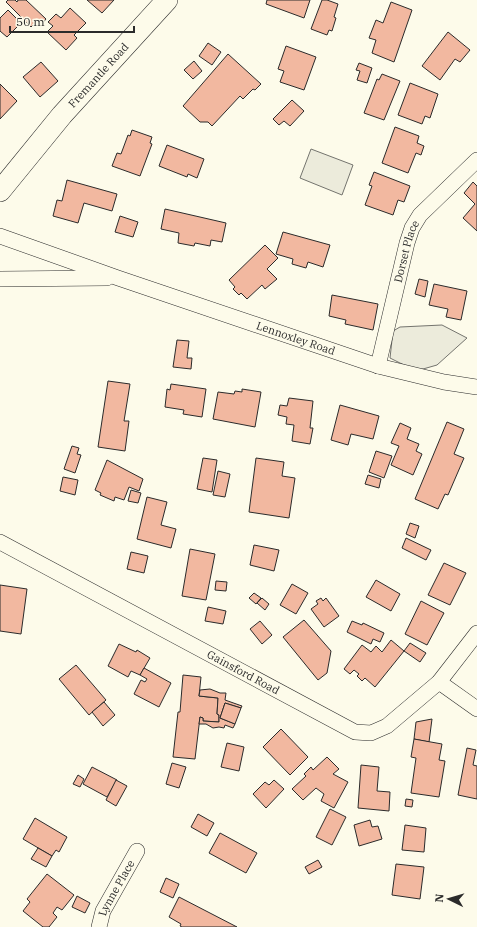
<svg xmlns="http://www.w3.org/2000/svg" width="477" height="927" font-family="'IBM Plex Serif',serif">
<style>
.green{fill:#ecebdb;stroke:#74746e}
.building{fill:#f2b8a0;stroke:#2b2b2b}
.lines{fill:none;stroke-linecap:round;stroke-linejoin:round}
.street-casing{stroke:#2b2b2b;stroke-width:16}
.secondary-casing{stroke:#2b2b2b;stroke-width:22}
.street{stroke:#fdfbea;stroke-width:15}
.secondary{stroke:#fdfbea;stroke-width:21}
.labels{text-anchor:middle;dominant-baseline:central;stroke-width:3;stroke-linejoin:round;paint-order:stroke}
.street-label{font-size:11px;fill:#2b2b2b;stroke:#fdfbea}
</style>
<rect width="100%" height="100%" fill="#fdfbea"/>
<g class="green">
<path d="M 311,149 L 353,165 L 342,195 L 300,178 Z"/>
<path d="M 442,325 L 467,338 L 437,365 L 416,371 L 390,358 L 393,331 L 400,327 Z"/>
</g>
<g class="building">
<path d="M 8,0 L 15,0 L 17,2 L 18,0 L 26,0 L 46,19 L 41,25 L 37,21 L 31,27 L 6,2 Z"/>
<path d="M 87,0 L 114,0 L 102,13 Z"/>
<path d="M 267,0 L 310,0 L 304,18 L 266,4 Z"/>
<path d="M 322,0 L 327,0 L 338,4 L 334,17 L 336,18 L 332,31 L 329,30 L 327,35 L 311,29 Z"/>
<path d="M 391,2 L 412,10 L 394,62 L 372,53 L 376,40 L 369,38 L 376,20 L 383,23 Z"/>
<path d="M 70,8 L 86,23 L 74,35 L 77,38 L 66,50 L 47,32 L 53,26 L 48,22 L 56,14 L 61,18 Z"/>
<path d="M 8,10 L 21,23 L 7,37 L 0,31 L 0,18 Z"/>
<path d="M 448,32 L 470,50 L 460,62 L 455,59 L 440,80 L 422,66 Z"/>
<path d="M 208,43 L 221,52 L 212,65 L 199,56 Z"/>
<path d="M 286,46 L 316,57 L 304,90 L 280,82 L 284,71 L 278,69 Z"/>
<path d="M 228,54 L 261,84 L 255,90 L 253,89 L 243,99 L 240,96 L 212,126 L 208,122 L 200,122 L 183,106 Z"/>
<path d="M 194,61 L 202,71 L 193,79 L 184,70 Z"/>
<path d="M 41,62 L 58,81 L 40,97 L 23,77 Z"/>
<path d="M 359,63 L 372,68 L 367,83 L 357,80 L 360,71 L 356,70 Z"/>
<path d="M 382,74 L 400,81 L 384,120 L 364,113 L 377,79 L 379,80 Z"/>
<path d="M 410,83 L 438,94 L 430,118 L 425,116 L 422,124 L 398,115 Z"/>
<path d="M 0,84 L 17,101 L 0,119 Z"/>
<path d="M 292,100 L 304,111 L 290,126 L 284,121 L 279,125 L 273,119 Z"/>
<path d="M 395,127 L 419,136 L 417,143 L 424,146 L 421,155 L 416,153 L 408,173 L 382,163 Z"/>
<path d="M 132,130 L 152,137 L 150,143 L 152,144 L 140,176 L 112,166 L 117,153 L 121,154 L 128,135 L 130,136 Z"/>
<path d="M 167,145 L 204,159 L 197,178 L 188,174 L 187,177 L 159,166 Z"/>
<path d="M 374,172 L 410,186 L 404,202 L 398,200 L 393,215 L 365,205 L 372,186 L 369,185 Z"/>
<path d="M 67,180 L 117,194 L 112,211 L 84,203 L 78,223 L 53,216 L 57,200 L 62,201 Z"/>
<path d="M 473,182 L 477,186 L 477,231 L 463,218 L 475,204 L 464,193 Z"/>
<path d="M 165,209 L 226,223 L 222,242 L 211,240 L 210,246 L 195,243 L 194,246 L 178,243 L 179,233 L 161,229 Z"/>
<path d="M 120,216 L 138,222 L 133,237 L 115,232 Z"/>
<path d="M 283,232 L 330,245 L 323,267 L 308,262 L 306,268 L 292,264 L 293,259 L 276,254 Z"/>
<path d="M 265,245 L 278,258 L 267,269 L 277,279 L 265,289 L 262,285 L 247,299 L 241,293 L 239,295 L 233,289 L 235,287 L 229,280 Z"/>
<path d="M 419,279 L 428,281 L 425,297 L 415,294 Z"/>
<path d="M 434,284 L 467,291 L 461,320 L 446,317 L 448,309 L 429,305 Z"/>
<path d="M 332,295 L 378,304 L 373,330 L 345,324 L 346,320 L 329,316 Z"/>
<path d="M 177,340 L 189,341 L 187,358 L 192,358 L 191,369 L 173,367 Z"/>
<path d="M 108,381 L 130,384 L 124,421 L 129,421 L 125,451 L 98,447 Z"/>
<path d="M 171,384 L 206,389 L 202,417 L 183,414 L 184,410 L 165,407 L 167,389 L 170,390 Z"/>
<path d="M 242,389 L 261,392 L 255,427 L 213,419 L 218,392 L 234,394 L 235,391 L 242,392 Z"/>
<path d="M 289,398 L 313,401 L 310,428 L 313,428 L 310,444 L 292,441 L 294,425 L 286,424 L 287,417 L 278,415 L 280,405 L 287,406 Z"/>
<path d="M 340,405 L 379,416 L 373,439 L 351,434 L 348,445 L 331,440 Z"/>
<path d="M 447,422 L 464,429 L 454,454 L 464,458 L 448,495 L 445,494 L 438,509 L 415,499 Z"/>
<path d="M 400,423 L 411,428 L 407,439 L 419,444 L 416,451 L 422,454 L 413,475 L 391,465 L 399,446 L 391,443 Z"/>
<path d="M 72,446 L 79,448 L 77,454 L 81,455 L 75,473 L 64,469 Z"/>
<path d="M 376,451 L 392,456 L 384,478 L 369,472 Z"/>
<path d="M 203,458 L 217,460 L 212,492 L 197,489 Z"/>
<path d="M 256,458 L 284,462 L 282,476 L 295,478 L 289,518 L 249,512 Z"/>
<path d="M 107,460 L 143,479 L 139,491 L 129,487 L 124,500 L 115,497 L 114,501 L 100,495 L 101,493 L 95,490 Z"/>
<path d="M 218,471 L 230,474 L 225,497 L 213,495 Z"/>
<path d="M 368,475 L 381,479 L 379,488 L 365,484 Z"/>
<path d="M 63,477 L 78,480 L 75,495 L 60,491 Z"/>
<path d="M 131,490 L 141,493 L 138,503 L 128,501 Z"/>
<path d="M 147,497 L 167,502 L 161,525 L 176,529 L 171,548 L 137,539 Z"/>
<path d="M 410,523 L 419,526 L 415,538 L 406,534 Z"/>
<path d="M 406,538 L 431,550 L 426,560 L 402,548 Z"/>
<path d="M 254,545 L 279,550 L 274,571 L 250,565 Z"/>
<path d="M 190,549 L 215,554 L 206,600 L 182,596 Z"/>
<path d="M 131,552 L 148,556 L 144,573 L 127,569 Z"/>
<path d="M 444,563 L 466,573 L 450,605 L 428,595 Z"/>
<path d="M 376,580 L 400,594 L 391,611 L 366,597 Z"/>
<path d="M 216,581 L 227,582 L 226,591 L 215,590 Z"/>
<path d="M 292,584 L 308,593 L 296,614 L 280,605 Z"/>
<path d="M 0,585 L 27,589 L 21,634 L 0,631 Z"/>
<path d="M 254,593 L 261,598 L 256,604 L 249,598 Z"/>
<path d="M 262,598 L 269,604 L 265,610 L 257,603 Z"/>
<path d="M 321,598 L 323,601 L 326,598 L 339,616 L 324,627 L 311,609 L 318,604 L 316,601 Z"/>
<path d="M 421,601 L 444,613 L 427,645 L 405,634 Z"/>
<path d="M 208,607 L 226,611 L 223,624 L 205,621 Z"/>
<path d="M 304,620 L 331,651 L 327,673 L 318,680 L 283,637 Z"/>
<path d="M 260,621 L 272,635 L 262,644 L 250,629 Z"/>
<path d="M 352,621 L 362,625 L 363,623 L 384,633 L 380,642 L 373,639 L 371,644 L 347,632 Z"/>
<path d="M 391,640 L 404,651 L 375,687 L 365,678 L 362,681 L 357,676 L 359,674 L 354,670 L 350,674 L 344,669 L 362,645 L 371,652 L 376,646 L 382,652 Z"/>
<path d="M 410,643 L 426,653 L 420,662 L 404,651 Z"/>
<path d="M 119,644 L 136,652 L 137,650 L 150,658 L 140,675 L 131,671 L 128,677 L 108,666 Z"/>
<path d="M 76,665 L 106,700 L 89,715 L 59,679 Z"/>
<path d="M 144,668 L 171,683 L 159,707 L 134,694 L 141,680 L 145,682 L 147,679 L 140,675 Z"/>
<path d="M 183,675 L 201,677 L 199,696 L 218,698 L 217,714 L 219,715 L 219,722 L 203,721 L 203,718 L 200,717 L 195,759 L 173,757 L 178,712 L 180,712 Z"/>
<path d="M 210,689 L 220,693 L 226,693 L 225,700 L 242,706 L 241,708 L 225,703 L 220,718 L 235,724 L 233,728 L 225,725 L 224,728 L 219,727 L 213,728 L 206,724 L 199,724 L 200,717 L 203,718 L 203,721 L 219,722 L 219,715 L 217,714 L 218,698 L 199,696 L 200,690 Z"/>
<path d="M 104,702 L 115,715 L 103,726 L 92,712 Z"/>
<path d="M 225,703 L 241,708 L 235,724 L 220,718 Z"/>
<path d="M 432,719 L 429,742 L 414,739 L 416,722 Z"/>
<path d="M 281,729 L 308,757 L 290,775 L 263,747 Z"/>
<path d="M 414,739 L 442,744 L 439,760 L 445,761 L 439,797 L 411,793 L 416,758 L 411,757 Z"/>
<path d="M 227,743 L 244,747 L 239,771 L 221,767 Z"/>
<path d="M 467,748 L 476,750 L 473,765 L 477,766 L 477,799 L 458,795 Z"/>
<path d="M 327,757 L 339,769 L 333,774 L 348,782 L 334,808 L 321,801 L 324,794 L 316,788 L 303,800 L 292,789 L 306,776 L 304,774 L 311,767 L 313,770 Z"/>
<path d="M 172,763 L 186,767 L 179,788 L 166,784 Z"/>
<path d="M 361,765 L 379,767 L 377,791 L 390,792 L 389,811 L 358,808 Z"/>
<path d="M 92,767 L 117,780 L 107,797 L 83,784 Z"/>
<path d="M 78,775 L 84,779 L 80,787 L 73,784 Z"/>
<path d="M 116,780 L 127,786 L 116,806 L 106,800 Z"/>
<path d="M 274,780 L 284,789 L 266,808 L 253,794 L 265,782 L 269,785 Z"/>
<path d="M 406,799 L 413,800 L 412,807 L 405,806 Z"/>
<path d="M 330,809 L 346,817 L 332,845 L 316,837 Z"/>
<path d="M 198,814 L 214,823 L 207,836 L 191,827 Z"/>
<path d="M 35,818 L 67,837 L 59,852 L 56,850 L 52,856 L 23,839 Z"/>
<path d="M 370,820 L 372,827 L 378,826 L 382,839 L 359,846 L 354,825 Z"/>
<path d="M 405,825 L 426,828 L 424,852 L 402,850 Z"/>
<path d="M 220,833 L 257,853 L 246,873 L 209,853 Z"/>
<path d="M 38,848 L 52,856 L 46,867 L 31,859 Z"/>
<path d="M 318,860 L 322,867 L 309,874 L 305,867 Z"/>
<path d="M 396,864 L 424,867 L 420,899 L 392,895 Z"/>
<path d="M 47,874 L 74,895 L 62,910 L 57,907 L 53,913 L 57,917 L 49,927 L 43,927 L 23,911 L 30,902 L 27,899 Z"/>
<path d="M 166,878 L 179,884 L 173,898 L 160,892 Z"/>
<path d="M 77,896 L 90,903 L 85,913 L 72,907 Z"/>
<path d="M 179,897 L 237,927 L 182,927 L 180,926 L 181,924 L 169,917 Z"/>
</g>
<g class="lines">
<g class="street-casing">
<g id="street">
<path id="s1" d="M 0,236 L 118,278 L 378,366 L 444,382 L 477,387"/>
<path d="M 0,279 L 107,278"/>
<path id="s2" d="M 378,366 L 407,243 L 412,228 L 420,215 L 477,160"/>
<path id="s3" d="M 0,542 L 355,732 L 371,733 L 387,726 L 439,682 L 477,633"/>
<path d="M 439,682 L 477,709"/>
<path id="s4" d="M 99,927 L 103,911 L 137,851"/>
</g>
</g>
<g class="secondary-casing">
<g id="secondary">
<path id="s5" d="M 0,191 L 62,115 L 167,0"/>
</g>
</g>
<use href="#street" class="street"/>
<use href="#secondary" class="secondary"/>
</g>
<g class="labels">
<g class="street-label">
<text stroke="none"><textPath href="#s5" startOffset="152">Fremantle Road</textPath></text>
<text stroke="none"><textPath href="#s2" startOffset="118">Dorset Place</textPath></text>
<text stroke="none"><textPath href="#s1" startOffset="313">Lennoxley Road</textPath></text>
<text stroke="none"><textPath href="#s3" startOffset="276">Gainsford Road</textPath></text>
<text stroke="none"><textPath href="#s4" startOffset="43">Lynne Place</textPath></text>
</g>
</g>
<g transform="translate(449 899) rotate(275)" stroke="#fdfbea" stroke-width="3" paint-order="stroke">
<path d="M0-3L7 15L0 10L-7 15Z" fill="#2b2b2b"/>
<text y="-6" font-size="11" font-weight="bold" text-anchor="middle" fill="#2b2b2b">N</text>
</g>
<path d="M10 26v6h124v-6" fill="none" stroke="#2b2b2b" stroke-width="2"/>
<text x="16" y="26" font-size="12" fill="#2b2b2b" stroke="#fdfbea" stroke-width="3" paint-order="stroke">50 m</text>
</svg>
